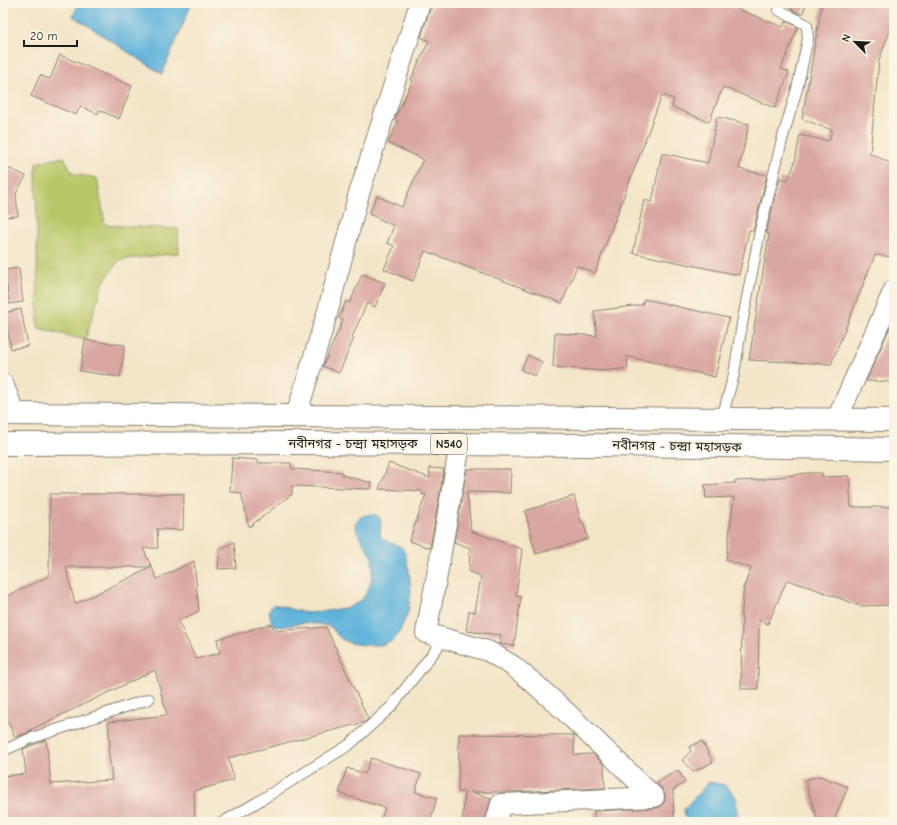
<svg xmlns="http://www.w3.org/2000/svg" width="897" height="825" font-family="'Comic Neue','Noto Sans Bengali',sans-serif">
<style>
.green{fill:#b9c769;stroke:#6a7242}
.water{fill:#5fb3db;stroke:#3e687c}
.building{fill:#d9a6a0;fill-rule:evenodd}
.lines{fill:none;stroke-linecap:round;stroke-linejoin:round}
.service-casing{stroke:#888072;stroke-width:12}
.minor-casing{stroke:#888072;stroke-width:22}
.trunk-casing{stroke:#888072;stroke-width:24}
.service{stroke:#fff;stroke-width:10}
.minor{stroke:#fff;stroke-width:20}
.trunk{stroke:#fff;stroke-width:22}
.labels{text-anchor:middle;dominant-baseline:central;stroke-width:4;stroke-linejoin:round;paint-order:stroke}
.shield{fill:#fcf5e5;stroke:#5f5d58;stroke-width:1}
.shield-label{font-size:12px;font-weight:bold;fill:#1c1c1c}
.street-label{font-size:13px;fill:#1c1c1c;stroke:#fcf5e5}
</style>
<rect width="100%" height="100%" fill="#fcf5e5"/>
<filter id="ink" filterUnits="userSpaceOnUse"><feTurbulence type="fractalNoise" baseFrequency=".025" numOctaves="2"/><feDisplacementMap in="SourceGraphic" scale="8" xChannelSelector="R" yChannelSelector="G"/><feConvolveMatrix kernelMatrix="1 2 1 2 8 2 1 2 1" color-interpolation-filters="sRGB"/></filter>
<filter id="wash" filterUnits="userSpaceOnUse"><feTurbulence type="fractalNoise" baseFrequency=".012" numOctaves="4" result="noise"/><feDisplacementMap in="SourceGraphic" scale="16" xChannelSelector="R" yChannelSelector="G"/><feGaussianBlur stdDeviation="0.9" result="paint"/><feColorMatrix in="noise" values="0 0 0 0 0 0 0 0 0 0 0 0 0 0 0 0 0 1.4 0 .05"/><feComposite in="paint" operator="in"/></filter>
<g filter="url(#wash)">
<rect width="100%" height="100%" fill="#f3e5c8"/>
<path class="green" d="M 64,157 L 73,174 L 97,178 L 105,225 L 178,229 L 179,253 L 119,260 L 103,283 L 85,340 L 38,328 L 36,163 Z"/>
<g class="water">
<path d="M 79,3 L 192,3 L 162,74 L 73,16 Z"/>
<path d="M 367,515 L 375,515 L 379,517 L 381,521 L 380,535 L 384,540 L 401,547 L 405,553 L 409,571 L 411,592 L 408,612 L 399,633 L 392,641 L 381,645 L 363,645 L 350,643 L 343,640 L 338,636 L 333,629 L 328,626 L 317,624 L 301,623 L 282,627 L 276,626 L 272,623 L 269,611 L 271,607 L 273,605 L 279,605 L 290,609 L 308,613 L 321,612 L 350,607 L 362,600 L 369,588 L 373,573 L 372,556 L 364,544 L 357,532 L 355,524 L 359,518 Z"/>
<path d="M 709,782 L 725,785 L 736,797 L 738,822 L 686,822 L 684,809 Z"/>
</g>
<g id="blocks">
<g class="building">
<path d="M 434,3 L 722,3 L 783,27 L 786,21 L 798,27 L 781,69 L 789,72 L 775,108 L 723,87 L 709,122 L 672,107 L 674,99 L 662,95 L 595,273 L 577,266 L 562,303 L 425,251 L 413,281 L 384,269 L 394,246 L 387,243 L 394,226 L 369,214 L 377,196 L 402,207 L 423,159 L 388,143 L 398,121 L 395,120 L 395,118 L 413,80 L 411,79 L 429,41 L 421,37 L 428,15 Z"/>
<path d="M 793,3 L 807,3 L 802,15 L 791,9 Z"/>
<path d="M 822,3 L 894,3 L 894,20 L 879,60 L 870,153 L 894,165 L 894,257 L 875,255 L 831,364 L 749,360 L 769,234 L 766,233 L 780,178 L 788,180 L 795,162 L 800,135 L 829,141 L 832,130 L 802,119 Z"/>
<path d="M 60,55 L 132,86 L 119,119 L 99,110 L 98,114 L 80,106 L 76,115 L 31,96 L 40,75 L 50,79 Z"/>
<path d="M 717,117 L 749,124 L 739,169 L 767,175 L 753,231 L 749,230 L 739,275 L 633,253 L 644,200 L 652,202 L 662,153 L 708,163 Z"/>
<path d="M 3,166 L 26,176 L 16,193 L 18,216 L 3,217 Z"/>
<path d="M 19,268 L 23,302 L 9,304 L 5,270 Z"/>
<path d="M 362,274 L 385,283 L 375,307 L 367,303 L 352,337 L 354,338 L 339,373 L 323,366 L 343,320 L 339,318 L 346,301 L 350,303 Z"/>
<path d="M 644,299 L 729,318 L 715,377 L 627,356 L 628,368 L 605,371 L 553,367 L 555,333 L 597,336 L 594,311 L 642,305 Z"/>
<path d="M 21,309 L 28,346 L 11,349 L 4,313 Z"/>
<path d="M 894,318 L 894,382 L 866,381 Z"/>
<path d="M 85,340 L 125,345 L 120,377 L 80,371 Z"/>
<path d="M 528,355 L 542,362 L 535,376 L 521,370 Z"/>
<path d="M 232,458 L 258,460 L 258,463 L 291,463 L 292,469 L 342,472 L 342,475 L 372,483 L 371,489 L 292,486 L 292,494 L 249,527 L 241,493 L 230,492 Z"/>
<path d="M 389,463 L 430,478 L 429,468 L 444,469 L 430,548 L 409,541 L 426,494 L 422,495 L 422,491 L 379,489 Z"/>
<path d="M 467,469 L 511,469 L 510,493 L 467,492 L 471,531 L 522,549 L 516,596 L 521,597 L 514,646 L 499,644 L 501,635 L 466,631 L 469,611 L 475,612 L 481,576 L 469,572 L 470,548 L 454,542 Z"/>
<path d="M 807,473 L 822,473 L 822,477 L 849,476 L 851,507 L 894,507 L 894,605 L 860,606 L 815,589 L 787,580 L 768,624 L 759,620 L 758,689 L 741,689 L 742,618 L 741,618 L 744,587 L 751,568 L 726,560 L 734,497 L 706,498 L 705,485 L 735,483 L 735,481 L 758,480 Z"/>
<path d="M 50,494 L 184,494 L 183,530 L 157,529 L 158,548 L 143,548 L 157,579 L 194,561 L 199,611 L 178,621 L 196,659 L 220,653 L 217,639 L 249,631 L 249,630 L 271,624 L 275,631 L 326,627 L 368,719 L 365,722 L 228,758 L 234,780 L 194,791 L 195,822 L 3,822 L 3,776 L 26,774 L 23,749 L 46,740 L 51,784 L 112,780 L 108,747 L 110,747 L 108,722 L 167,715 L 155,670 L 28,731 L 33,731 L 15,737 L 3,712 L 3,598 L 49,576 ZM 66,567 L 152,567 L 75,604 Z"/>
<path d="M 574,496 L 581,522 L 583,522 L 588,539 L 536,554 L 531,537 L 532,537 L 525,511 Z"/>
<path d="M 234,542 L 236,568 L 218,569 L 220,549 Z"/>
<path d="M 459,734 L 573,735 L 574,736 L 574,755 L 593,754 L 604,765 L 605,788 L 510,792 L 471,792 L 491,798 L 485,822 L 462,822 L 465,792 L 458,792 Z"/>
<path d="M 702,741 L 713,762 L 693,772 L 682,760 L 691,751 L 689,747 Z"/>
<path d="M 371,758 L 421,774 L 415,792 L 437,798 L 430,822 L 380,822 L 385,808 L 339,793 L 347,768 L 365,774 Z"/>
<path d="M 678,770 L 685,782 L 673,790 L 674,822 L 594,822 L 594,811 L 655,808 L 660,807 L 665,801 L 665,795 L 662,789 L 657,783 Z"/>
<path d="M 820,776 L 848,787 L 833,822 L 818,822 L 805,780 Z"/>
</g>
</g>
</g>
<g filter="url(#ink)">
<use href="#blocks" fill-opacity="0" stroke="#888072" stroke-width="1"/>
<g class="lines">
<g class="service-casing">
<g id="service">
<path d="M 722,418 L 734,374 L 742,324 L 760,231 L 782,140 L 797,89 L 808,39 L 807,25 L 779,10 L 782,3"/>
<path d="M 3,751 L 29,739 L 149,699"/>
<path d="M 223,822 L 256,803 L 349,745 L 391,707 L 445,638"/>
</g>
</g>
<g class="minor-casing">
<g id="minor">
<path d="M 3,384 L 15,414"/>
<path d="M 296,416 L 327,314 L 358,197 L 420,3"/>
<path d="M 837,419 L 894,290"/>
<path d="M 460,444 L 437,575 L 426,633 L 488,651 L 513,666 L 536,685 L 566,712 L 654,797 L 501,804 L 496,822"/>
</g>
</g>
<g class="trunk-casing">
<g id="trunk">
<path d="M 3,414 L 894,420"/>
<path d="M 3,444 L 298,443 L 726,446 L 894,449"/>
</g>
</g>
<use href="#service" class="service"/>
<use href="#minor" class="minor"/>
<use href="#trunk" class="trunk"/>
</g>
</g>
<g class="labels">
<rect class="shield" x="431" y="434" width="36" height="20" rx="3"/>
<g class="shield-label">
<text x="449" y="444">N540</text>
</g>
<g class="street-label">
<text x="353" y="443">নবীনগর - চন্দ্রা মহাসড়ক</text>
<text transform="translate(677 446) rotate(1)">নবীনগর - চন্দ্রা মহাসড়ক</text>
</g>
</g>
<rect width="897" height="825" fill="none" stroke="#fcf5e5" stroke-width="16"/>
<g transform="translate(855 42) rotate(294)" stroke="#fcf5e5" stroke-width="3" paint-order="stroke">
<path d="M0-3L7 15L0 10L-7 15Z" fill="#1c1c1c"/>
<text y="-6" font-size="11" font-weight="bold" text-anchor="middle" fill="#1c1c1c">N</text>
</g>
<path d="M24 40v6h53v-6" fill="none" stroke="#1c1c1c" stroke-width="2"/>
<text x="30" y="40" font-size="12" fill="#1c1c1c" stroke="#fcf5e5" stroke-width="3" paint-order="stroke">20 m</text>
</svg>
